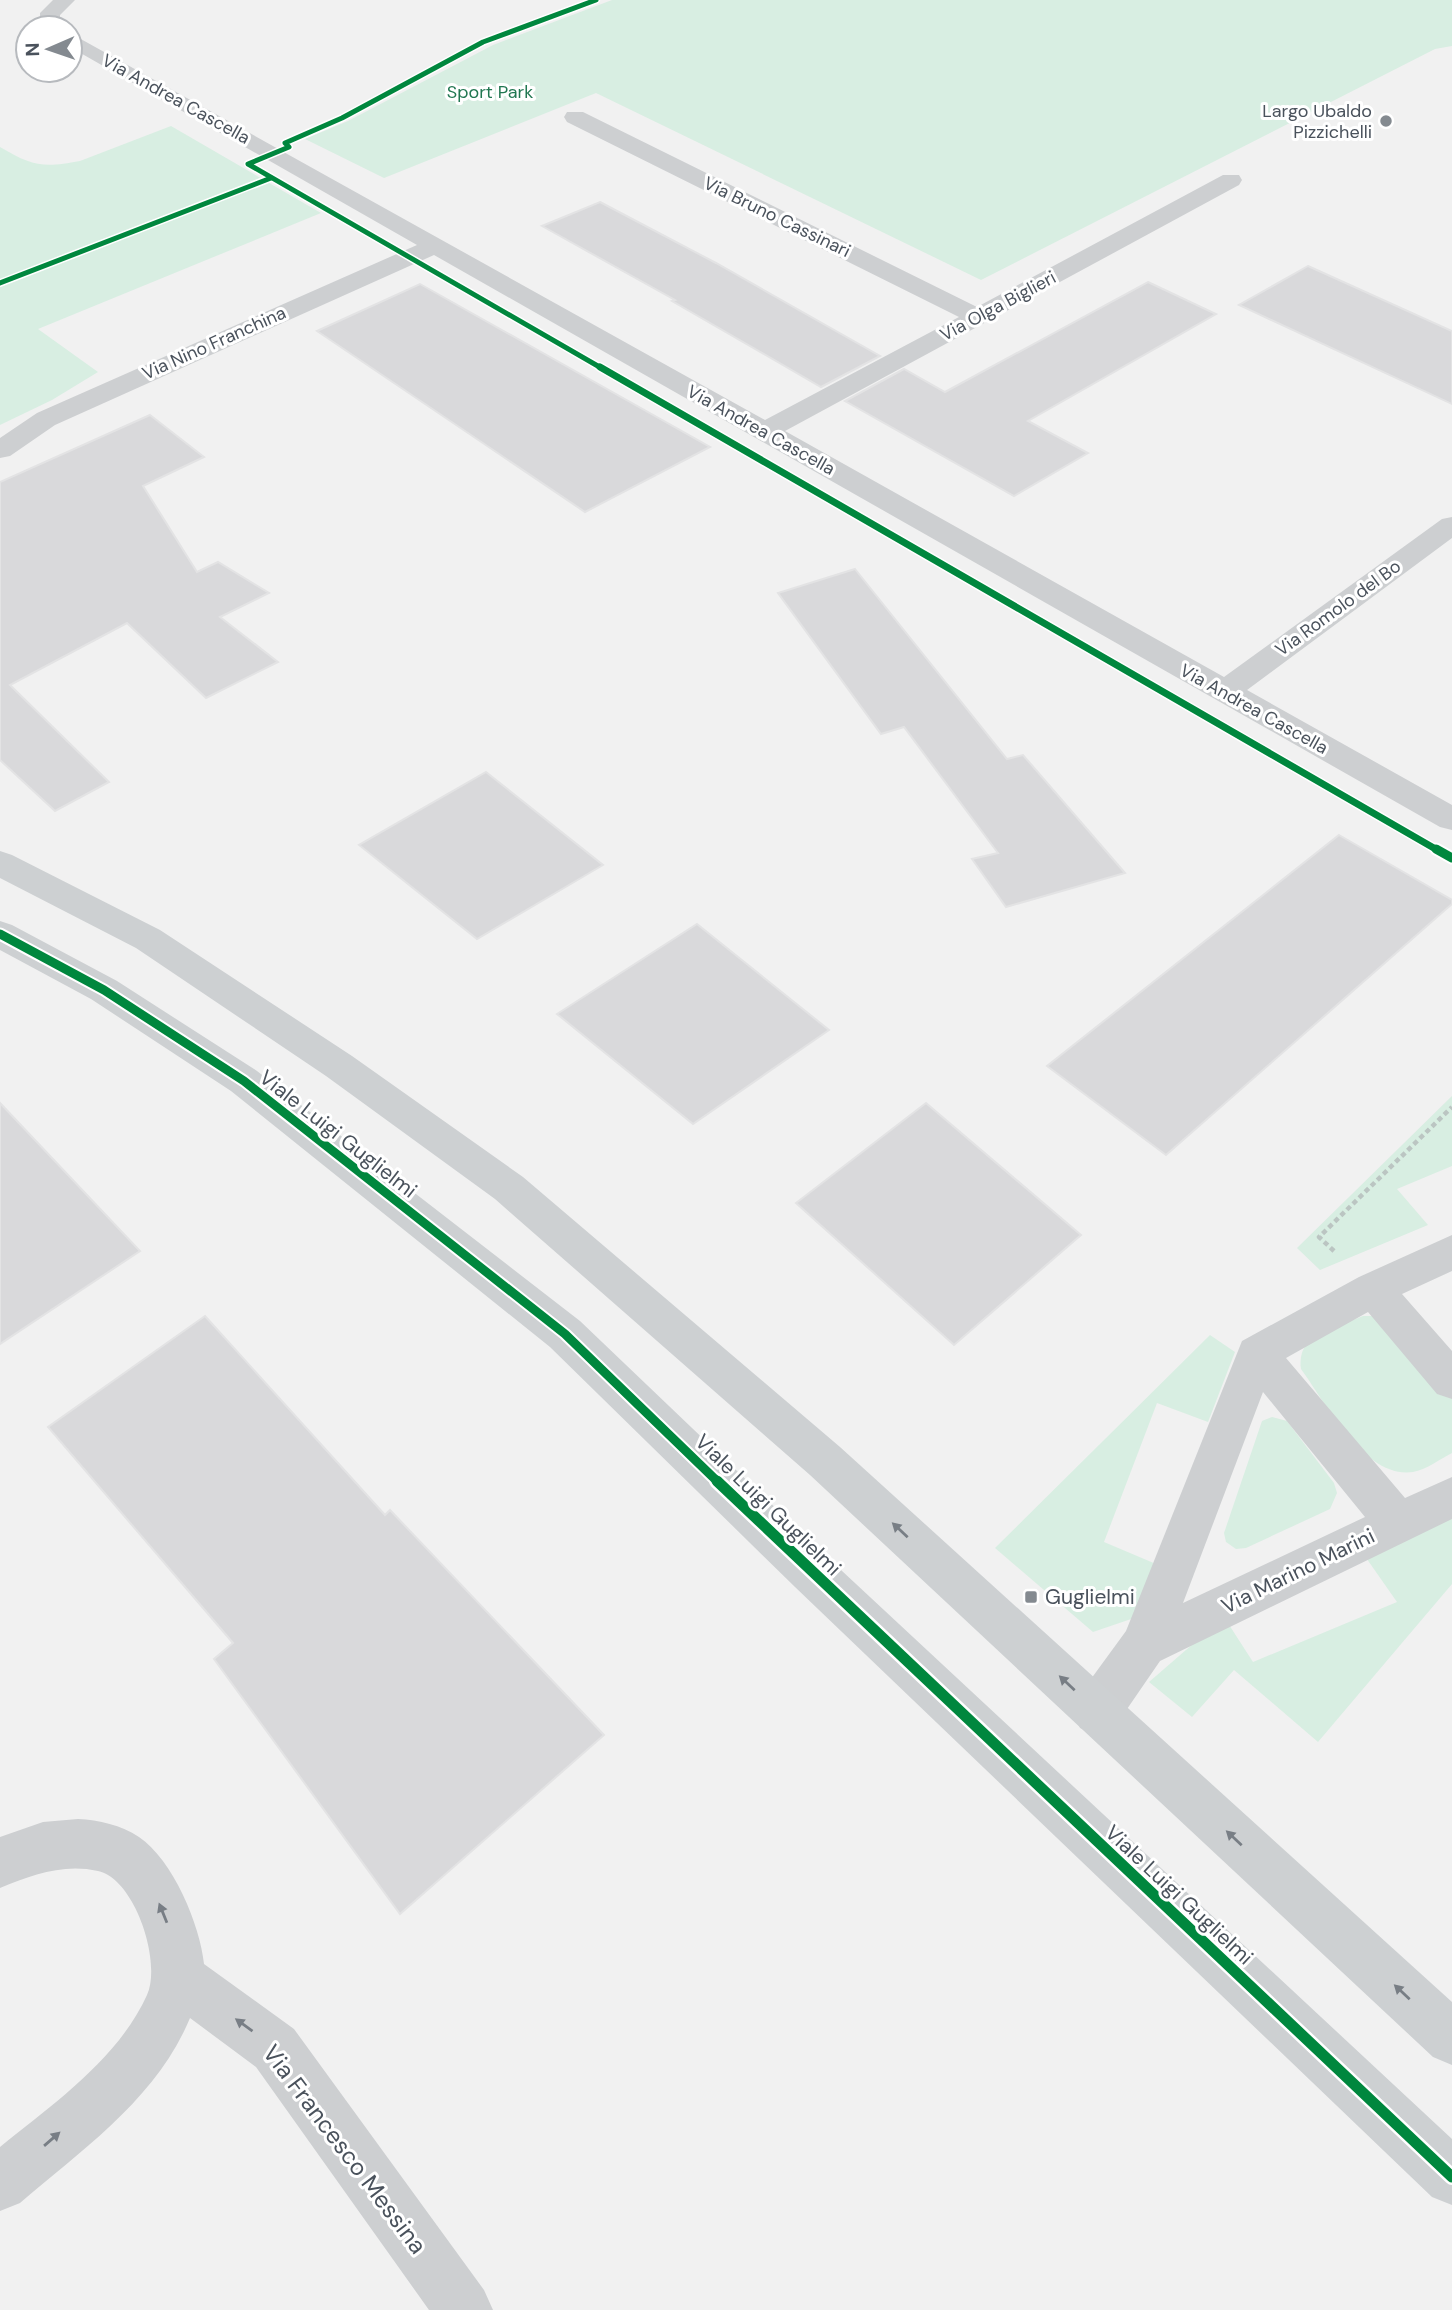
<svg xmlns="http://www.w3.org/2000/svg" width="1452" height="2310" font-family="'DM Sans',sans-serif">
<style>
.green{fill:#d8eee2}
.building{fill:#d9d9db;stroke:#e3e3e4;stroke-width:2}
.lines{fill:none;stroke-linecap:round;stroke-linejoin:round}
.path{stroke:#bbc5c2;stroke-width:4.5;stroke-dasharray:5 3.5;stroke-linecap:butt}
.street{fill:#cdcfd1;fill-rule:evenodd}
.secondary{fill:#cdd0d2;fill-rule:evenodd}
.cycleway-far3-casing{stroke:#fff;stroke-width:8}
.cycleway-far2-casing{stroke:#fff;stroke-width:10}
.cycleway-far1-casing{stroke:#fff;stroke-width:13}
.cycleway-casing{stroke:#fff;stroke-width:16}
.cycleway-far3{stroke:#00873e;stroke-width:5}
.cycleway-far2{stroke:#00873e;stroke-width:7}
.cycleway-far1{stroke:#00873e;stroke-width:9}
.cycleway{stroke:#00873e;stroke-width:11}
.oneway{fill:#787e85}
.poi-dot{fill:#848a90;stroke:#fff;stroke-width:2.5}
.labels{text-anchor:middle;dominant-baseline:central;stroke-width:6;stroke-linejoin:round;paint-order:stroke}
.far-park-label{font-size:18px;fill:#217751;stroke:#fff}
.far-street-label{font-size:18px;fill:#4a525c;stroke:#fff}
.far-poi-label{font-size:18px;fill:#4a525c;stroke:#fff;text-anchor:end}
.street-label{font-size:21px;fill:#4a525c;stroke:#fff}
.poi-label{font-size:21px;fill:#4a525c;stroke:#fff;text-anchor:start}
.near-street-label{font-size:24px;fill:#4a525c;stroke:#fff}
</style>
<rect width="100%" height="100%" fill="#f1f1f1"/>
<g class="green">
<path d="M 612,0 L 1452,0 L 1452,46 L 1435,49 L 981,280 L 596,93 L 384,178 L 305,139 L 348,121 L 493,45 Z"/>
<path d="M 171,126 L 321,213 L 38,329 L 98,372 L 52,400 L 0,425 L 0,147 C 32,166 43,168 80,161 Z"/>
<path d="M 1452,1096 L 1452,1166 L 1397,1189 L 1428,1225 L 1320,1270 L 1297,1248 Z"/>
<path d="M 1363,1316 L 1377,1316 L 1452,1396 L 1452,1453 C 1440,1459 1426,1470 1413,1472 C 1364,1479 1326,1403 1301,1369 C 1297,1331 1335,1328 1363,1316 Z"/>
<path d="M 1210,1335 L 1235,1352 L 1208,1422 L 1157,1403 L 1104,1542 L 1156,1564 L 1137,1617 L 1093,1632 L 995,1548 Z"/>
<path d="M 1272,1417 L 1287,1421 L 1334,1483 L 1337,1493 L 1330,1509 L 1246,1548 L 1236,1549 L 1226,1542 L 1224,1533 L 1262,1421 Z"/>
<path d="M 1452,1506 L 1452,1584 L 1318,1742 L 1234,1670 L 1192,1717 L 1149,1682 L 1224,1617 L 1253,1662 L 1397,1602 L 1362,1552 Z"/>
</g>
<g class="building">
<path d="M 600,202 L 716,263 L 880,356 L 821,387 L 672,301 L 675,300 L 542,226 Z"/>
<path d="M 1308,266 L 1452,331 L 1452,404 L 1239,305 Z"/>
<path d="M 1148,282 L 1216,314 L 1028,421 L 1088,453 L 1014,496 L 845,401 L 904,369 L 945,392 Z"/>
<path d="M 420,284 L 710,447 L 585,512 L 317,331 Z"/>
<path d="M 150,415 L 204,457 L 143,486 L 197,572 L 218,562 L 269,593 L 220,617 L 278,662 L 206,698 L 127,623 L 10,685 L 109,782 L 55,811 L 0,760 L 0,482 Z"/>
<path d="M 855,569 L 1007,759 L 1023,755 L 1125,873 L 1006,907 L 972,859 L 998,853 L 904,727 L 881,734 L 778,593 Z"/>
<path d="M 486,772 L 603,865 L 477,939 L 359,845 Z"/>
<path d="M 1339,835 L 1452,900 L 1452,904 L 1166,1155 L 1047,1066 Z"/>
<path d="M 697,924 L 829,1030 L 693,1124 L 557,1014 Z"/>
<path d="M 0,1103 L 140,1251 L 0,1344 Z"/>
<path d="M 926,1103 L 1081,1235 L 954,1345 L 796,1203 Z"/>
<path d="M 205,1316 L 385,1515 L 390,1510 L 604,1735 L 400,1914 L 214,1659 L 233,1643 L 48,1427 Z"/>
</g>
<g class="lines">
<path class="path" d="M 1334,1251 L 1319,1237 L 1452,1107"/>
<g class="street">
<path d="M 53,0 L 75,0 L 60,15 L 60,22 L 64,28 L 44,28 L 40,22 L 40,13 Z"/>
<path d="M 70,33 L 765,420 L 959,317 L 567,122 L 564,117 L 567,112 L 583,112 L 977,307 L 1223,175 L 1239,175 L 1242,180 L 1239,185 L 785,431 L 1224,677 L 1442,519 L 1452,517 L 1452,538 L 1247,690 L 1452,805 L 1452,830 L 1440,827 L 434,255 L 55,425 L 10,456 L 0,458 L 0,438 L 37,413 L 417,245 L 70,47 Z"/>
<path d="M 1452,1235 L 1452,1271 L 1402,1294 L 1452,1351 L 1452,1399 L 1437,1394 L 1368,1312 L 1286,1358 L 1405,1498 L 1452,1477 L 1452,1519 L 1160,1661 L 1114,1728 L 1097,1735 L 1080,1728 L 1073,1711 L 1080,1694 L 1126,1631 L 1242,1341 L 1359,1277 ZM 1263,1392 L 1365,1517 L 1183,1603 Z"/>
<path d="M 78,1819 C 99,1820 121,1825 139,1837 C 173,1860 200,1925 204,1964 L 294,2029 L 484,2290 L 493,2310 L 429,2310 L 256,2067 L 190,2018 C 157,2098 83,2149 20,2203 L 0,2211 L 0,2147 C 53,2104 118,2059 147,1995 C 162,1962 135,1879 98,1871 C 64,1863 31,1875 0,1888 L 0,1837 L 43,1822 Z"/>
</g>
<g class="secondary">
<path d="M 0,851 L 12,855 L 160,930 L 352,1056 L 523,1177 L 840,1447 L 1452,2002 L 1452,2065 L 1433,2057 L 810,1475 L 495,1199 L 326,1076 L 136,948 L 0,878 Z"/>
<path d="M 0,921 L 12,925 L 117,981 L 257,1071 L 580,1321 L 827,1557 L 1452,2139 L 1452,2205 L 1432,2197 L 795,1587 L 550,1347 L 231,1091 L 91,999 L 0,950 Z"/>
</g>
<g class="cycleway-far3-casing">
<g id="cycleway-far3">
<path d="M 596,0 L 483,42 L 342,118 L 285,143 L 289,147 L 248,164 L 603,369"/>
<path d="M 0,283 L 271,178"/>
</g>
</g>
<g class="cycleway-far2-casing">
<path id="cycleway-far2" d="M 600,367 L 1439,851"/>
</g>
<g class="cycleway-far1-casing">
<g id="cycleway-far1">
<path d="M 1436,849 L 1452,858"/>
<path d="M 0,934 L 104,990 L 244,1081 L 565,1334 L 719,1483"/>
</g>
</g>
<g class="cycleway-casing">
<path id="cycleway" d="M 717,1481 L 1452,2177"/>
</g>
<use href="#cycleway-far3" class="cycleway-far3"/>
<use href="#cycleway-far2" class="cycleway-far2"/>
<use href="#cycleway-far1" class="cycleway-far1"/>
<use href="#cycleway" class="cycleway"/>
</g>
<defs><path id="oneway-solid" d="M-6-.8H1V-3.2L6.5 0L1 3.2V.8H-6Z" transform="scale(1.75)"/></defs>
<g class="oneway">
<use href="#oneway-solid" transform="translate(900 1530) rotate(-137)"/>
<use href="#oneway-solid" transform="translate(1067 1683) rotate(-137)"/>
<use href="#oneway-solid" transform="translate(1234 1838) rotate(-137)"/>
<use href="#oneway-solid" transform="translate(163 1913) rotate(-112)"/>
<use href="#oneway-solid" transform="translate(1402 1992) rotate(-137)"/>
<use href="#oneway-solid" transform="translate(244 2025) rotate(-144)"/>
<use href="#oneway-solid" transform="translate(52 2139) rotate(-41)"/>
</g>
<g class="poi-dot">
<circle cx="1386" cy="121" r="7"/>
<rect x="1024" y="1590" width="14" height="14" rx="3.5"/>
</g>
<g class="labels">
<g class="far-park-label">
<text x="490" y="92">Sport Park</text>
</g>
<g class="far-street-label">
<text transform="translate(176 99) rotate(29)">Via Andrea Cascella</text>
<text transform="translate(777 217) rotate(26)">Via Bruno Cassinari</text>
<text transform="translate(998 306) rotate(-28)">Via Olga Biglieri</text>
<text transform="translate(214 343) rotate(-24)">Via Nino Franchina</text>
<text transform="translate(761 430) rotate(29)">Via Andrea Cascella</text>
<text transform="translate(1338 608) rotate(-36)">Via Romolo del Bo</text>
<text transform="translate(1254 709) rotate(29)">Via Andrea Cascella</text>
</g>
<g class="far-poi-label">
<text x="1372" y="111">Largo Ubaldo<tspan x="1372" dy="21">Pizzichelli</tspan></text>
</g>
<g class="street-label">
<text transform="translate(338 1134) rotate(38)">Viale Luigi Guglielmi</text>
<text transform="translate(768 1505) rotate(44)">Viale Luigi Guglielmi</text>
<text transform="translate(1298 1571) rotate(-26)">Via Marino Marini</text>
<text transform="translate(1179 1895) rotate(43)">Viale Luigi Guglielmi</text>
</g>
<g class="poi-label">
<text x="1045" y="1597">Guglielmi</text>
</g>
<g class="near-street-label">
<text transform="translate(345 2149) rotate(53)">Via Francesco Messina</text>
</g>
</g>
<g transform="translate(49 49) rotate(268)"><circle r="33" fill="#ffffff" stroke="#b7babe" stroke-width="2"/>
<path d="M0-5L12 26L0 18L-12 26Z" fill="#848a90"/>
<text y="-10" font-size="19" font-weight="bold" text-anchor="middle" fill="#4a525c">N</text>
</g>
</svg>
